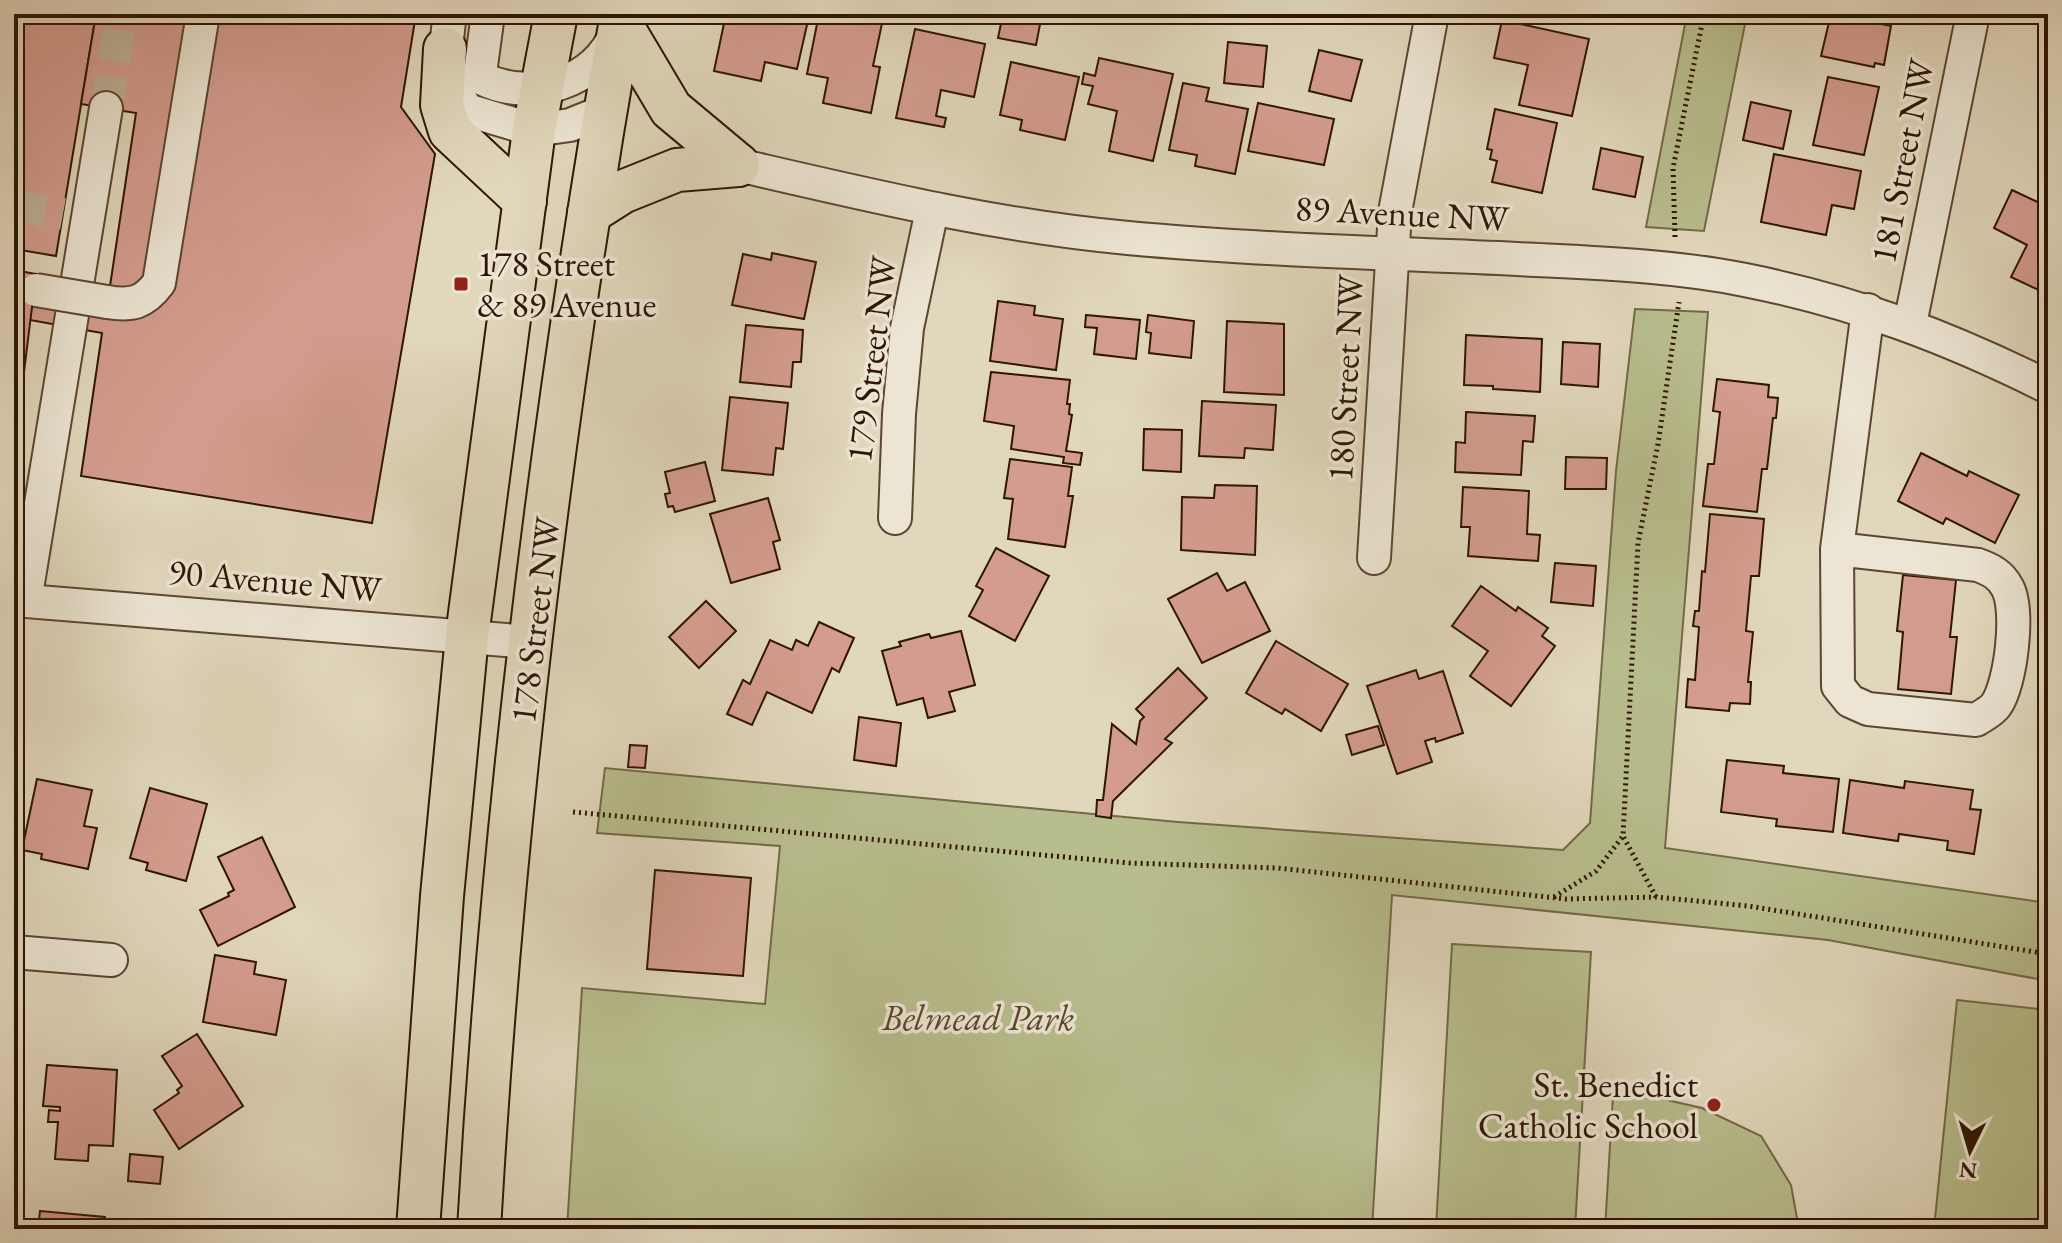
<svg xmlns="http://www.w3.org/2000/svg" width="2062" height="1243" font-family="'EB Garamond',serif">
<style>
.green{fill:#b8bd8d;stroke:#746948;stroke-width:2}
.building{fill:#d49c8e;stroke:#2f1503;stroke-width:2}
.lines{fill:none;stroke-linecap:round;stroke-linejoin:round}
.minor-tunnel{stroke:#bdb097;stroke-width:32;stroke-dasharray:32 16;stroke-linecap:butt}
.minor-casing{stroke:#5c4631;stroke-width:36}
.major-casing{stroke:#2f1503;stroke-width:46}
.path{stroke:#2f1503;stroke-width:5;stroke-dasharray:2 4;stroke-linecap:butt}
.minor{stroke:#ece5d3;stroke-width:32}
.major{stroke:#e1d7bc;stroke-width:42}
.minor-bridge-casing{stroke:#5c4631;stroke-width:36;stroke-linecap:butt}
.minor-bridge{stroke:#ece5d3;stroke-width:32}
.poi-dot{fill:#8f2418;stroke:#ece5d3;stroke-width:3}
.labels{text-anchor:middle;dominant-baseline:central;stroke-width:7;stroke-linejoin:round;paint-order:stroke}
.street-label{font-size:36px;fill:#2f1503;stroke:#ece5d3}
.poi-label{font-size:36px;fill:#2f1503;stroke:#ece5d3;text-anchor:start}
.park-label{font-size:36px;font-style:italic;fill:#58472c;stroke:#ece5d3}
</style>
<rect width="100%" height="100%" fill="#e1d7bc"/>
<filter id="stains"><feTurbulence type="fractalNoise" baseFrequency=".0025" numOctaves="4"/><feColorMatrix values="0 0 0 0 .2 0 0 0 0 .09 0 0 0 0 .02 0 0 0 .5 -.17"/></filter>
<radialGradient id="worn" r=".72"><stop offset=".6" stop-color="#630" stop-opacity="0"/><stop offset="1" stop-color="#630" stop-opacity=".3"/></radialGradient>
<g class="green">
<path d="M 1687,14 L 1747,14 L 1704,231 L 1646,227 Z"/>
<path d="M 1635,309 L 1708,312 L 1665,848 L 2048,903 L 2048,981 L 1828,940 L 1392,895 L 1372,1229 L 567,1229 L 582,988 L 765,1004 L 780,846 L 597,833 L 605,768 L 1178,822 L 1563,850 L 1590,823 L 1616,471 Z"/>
<path d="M 1452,944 L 1591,952 L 1575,1229 L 1436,1228 Z"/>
<path d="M 1957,1000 L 2048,1010 L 2048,1229 L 1934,1229 Z"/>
<path d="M 1613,1096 L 1658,1098 L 1702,1108 L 1761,1136 L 1791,1185 L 1799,1229 L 1605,1229 Z"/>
</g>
<g class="building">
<path d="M 14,14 L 96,14 L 56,256 L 14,249 Z"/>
<path d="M 96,14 L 416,14 L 401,107 L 435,154 L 372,523 L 81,476 L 102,333 L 30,320 L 36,274 L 110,286 L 136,113 L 81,104 Z"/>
<path d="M 726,14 L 809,16 L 797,69 L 765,62 L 761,81 L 714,71 Z"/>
<path d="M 819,14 L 884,14 L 873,66 L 880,67 L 871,113 L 823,103 L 828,78 L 807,74 Z"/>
<path d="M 1003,14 L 1042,14 L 1036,45 L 998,38 Z"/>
<path d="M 1833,14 L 1883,14 L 1881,24 L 1891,26 L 1884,65 L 1875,63 L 1874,67 L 1821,56 L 1830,18 L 1832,19 Z"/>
<path d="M 1502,20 L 1589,39 L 1572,116 L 1519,105 L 1528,65 L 1494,58 Z"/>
<path d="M 915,29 L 985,44 L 974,97 L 941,90 L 936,116 L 946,118 L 944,127 L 896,118 Z"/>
<path d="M 1228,42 L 1267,46 L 1263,87 L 1224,83 Z"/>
<path d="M 1319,50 L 1362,60 L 1351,101 L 1309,91 Z"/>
<path d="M 1099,58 L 1173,74 L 1153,161 L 1109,151 L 1117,111 L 1088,104 L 1093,86 L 1082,84 L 1084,73 L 1095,76 Z"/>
<path d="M 1011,62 L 1079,77 L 1065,140 L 1020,130 L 1022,120 L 1000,115 Z"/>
<path d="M 1828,77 L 1879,87 L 1864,155 L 1813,145 Z"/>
<path d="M 1183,83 L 1209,88 L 1206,101 L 1248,109 L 1235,174 L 1195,166 L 1197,155 L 1169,150 Z"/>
<path d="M 1751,102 L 1791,111 L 1783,149 L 1743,140 Z"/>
<path d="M 1258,103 L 1334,119 L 1324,165 L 1248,151 Z"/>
<path d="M 1495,109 L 1557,123 L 1542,193 L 1492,182 L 1497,161 L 1490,159 L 1492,150 L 1487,149 Z"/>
<path d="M 1601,148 L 1643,157 L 1635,197 L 1593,189 Z"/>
<path d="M 1774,154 L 1861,171 L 1854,209 L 1832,205 L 1826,235 L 1761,222 Z"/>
<path d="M 2012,190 L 2048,207 L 2048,286 L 2045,293 L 2011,277 L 2027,245 L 1994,228 Z"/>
<path d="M 772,253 L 816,262 L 804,319 L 732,305 L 743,254 L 771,260 Z"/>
<path d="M 14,270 L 36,274 L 14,454 Z"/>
<path d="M 998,301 L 1035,306 L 1034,315 L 1063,319 L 1056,370 L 990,361 Z"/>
<path d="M 1086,315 L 1140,320 L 1136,359 L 1094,354 L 1097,328 L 1085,327 Z"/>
<path d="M 1148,315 L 1194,321 L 1191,358 L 1149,353 L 1151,333 L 1146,332 Z"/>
<path d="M 1227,321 L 1284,324 L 1284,395 L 1224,392 Z"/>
<path d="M 746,325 L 803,330 L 801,362 L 793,362 L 791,387 L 740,382 Z"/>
<path d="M 1466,335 L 1542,339 L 1540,392 L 1493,389 L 1493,386 L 1464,385 Z"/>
<path d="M 1563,342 L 1600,344 L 1598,387 L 1561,384 Z"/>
<path d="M 991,372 L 1070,380 L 1067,404 L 1070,404 L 1069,414 L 1072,415 L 1066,451 L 1082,453 L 1080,465 L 1063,463 L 1064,457 L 1011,449 L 1014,426 L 984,421 Z"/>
<path d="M 1717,379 L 1769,385 L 1768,397 L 1778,398 L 1776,418 L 1773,418 L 1767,469 L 1762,469 L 1757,512 L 1703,506 L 1708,464 L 1714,464 L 1720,412 L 1713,411 Z"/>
<path d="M 730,397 L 788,403 L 783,449 L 776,448 L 773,475 L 722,470 Z"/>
<path d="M 1202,401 L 1276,405 L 1273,450 L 1245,448 L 1244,458 L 1199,456 Z"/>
<path d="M 1466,412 L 1535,416 L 1533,442 L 1523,441 L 1521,475 L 1455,472 L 1456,442 L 1465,443 Z"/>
<path d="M 1144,429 L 1182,430 L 1181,472 L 1143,470 Z"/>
<path d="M 1921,453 L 1967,476 L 1969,471 L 2019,495 L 1995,543 L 1946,518 L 1943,524 L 1898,501 Z"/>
<path d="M 1566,457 L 1607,458 L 1606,489 L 1565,489 Z"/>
<path d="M 1010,459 L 1072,467 L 1068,496 L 1073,496 L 1065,547 L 1008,539 L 1013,499 L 1004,498 Z"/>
<path d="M 705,462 L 715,501 L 675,512 L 673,506 L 668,507 L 665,494 L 670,493 L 665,472 Z"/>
<path d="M 1215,485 L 1257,486 L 1255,555 L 1181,550 L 1182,497 L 1214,498 Z"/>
<path d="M 1463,487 L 1529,491 L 1527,534 L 1540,535 L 1538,561 L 1468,556 L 1470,527 L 1461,527 Z"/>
<path d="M 768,498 L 780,540 L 773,542 L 780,569 L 731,583 L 710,514 Z"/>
<path d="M 1710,514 L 1764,519 L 1759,576 L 1751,576 L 1746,631 L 1753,632 L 1748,682 L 1751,682 L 1750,704 L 1730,703 L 1729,711 L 1686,707 L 1688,679 L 1695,680 L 1699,627 L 1693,626 L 1695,611 L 1699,611 L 1702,571 L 1705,572 Z"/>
<path d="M 996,548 L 1049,576 L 1015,641 L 969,616 L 983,590 L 976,586 Z"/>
<path d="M 1555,563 L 1596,566 L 1593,606 L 1551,602 Z"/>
<path d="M 1217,573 L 1227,591 L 1245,582 L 1270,631 L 1202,663 L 1168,599 Z"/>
<path d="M 1903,575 L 1956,580 L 1950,637 L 1957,637 L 1951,694 L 1898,689 L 1903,632 L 1897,631 Z"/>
<path d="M 1481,586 L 1516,611 L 1518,607 L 1548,628 L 1542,636 L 1555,646 L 1511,706 L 1470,676 L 1488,651 L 1452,626 Z"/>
<path d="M 706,601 L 736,631 L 699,668 L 669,637 Z"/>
<path d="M 819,622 L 854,638 L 839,672 L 832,668 L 812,713 L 767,692 L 752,725 L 727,714 L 743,680 L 750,684 L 770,640 L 792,650 L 796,640 L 808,646 Z"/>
<path d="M 961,631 L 975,685 L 949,692 L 955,711 L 928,718 L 923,698 L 897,705 L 882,651 L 901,646 L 899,642 L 929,634 L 931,638 Z"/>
<path d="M 1276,641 L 1348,684 L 1321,731 L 1285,709 L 1282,714 L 1246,693 Z"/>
<path d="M 1178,668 L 1207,698 L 1165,739 L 1172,743 L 1113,801 L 1111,818 L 1096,816 L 1097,800 L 1103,800 L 1112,724 L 1136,744 L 1140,721 L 1144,717 L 1136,709 Z"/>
<path d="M 1416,670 L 1419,679 L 1443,671 L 1463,733 L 1436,742 L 1435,738 L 1425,741 L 1432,762 L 1397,774 L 1367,686 Z"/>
<path d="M 859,717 L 901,723 L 896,766 L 854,760 Z"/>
<path d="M 1378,726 L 1384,745 L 1352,755 L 1346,735 Z"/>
<path d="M 630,745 L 647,746 L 645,768 L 628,767 Z"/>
<path d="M 1727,760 L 1784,766 L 1783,773 L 1839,779 L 1833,832 L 1776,826 L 1777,819 L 1721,812 Z"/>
<path d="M 37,779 L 92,790 L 84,826 L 97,828 L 88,869 L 41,859 L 42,854 L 22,850 Z"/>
<path d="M 1850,780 L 1904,788 L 1905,781 L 1973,790 L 1970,809 L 1981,810 L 1974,854 L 1947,850 L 1948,841 L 1899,834 L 1898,841 L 1843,833 Z"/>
<path d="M 150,788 L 207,804 L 186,881 L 146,870 L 148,863 L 130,858 Z"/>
<path d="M 262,837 L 295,907 L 218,946 L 200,910 L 229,896 L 228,893 L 234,890 L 218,857 Z"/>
<path d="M 655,870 L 751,878 L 743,976 L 647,969 Z"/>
<path d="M 215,955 L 256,962 L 254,974 L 286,980 L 276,1035 L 203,1022 Z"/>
<path d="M 14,1031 L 24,1031 L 17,1118 L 14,1117 L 14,1121 Z"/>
<path d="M 197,1034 L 243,1106 L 179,1149 L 154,1110 L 179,1093 L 177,1090 L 182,1086 L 162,1056 Z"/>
<path d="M 47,1065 L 117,1070 L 113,1146 L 89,1145 L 88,1161 L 55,1159 L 58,1122 L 48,1122 L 49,1110 L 60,1111 L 60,1107 L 43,1106 Z"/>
<path d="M 130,1154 L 163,1157 L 160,1184 L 128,1181 Z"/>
<path d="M 40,1211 L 105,1217 L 104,1229 L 38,1229 Z"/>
</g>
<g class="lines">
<g class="minor-tunnel">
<path d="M 106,108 L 122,14"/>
<path d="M 14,205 L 63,214"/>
</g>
<g class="minor-casing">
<g id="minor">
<path d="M 450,14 C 444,56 443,73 467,110 L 534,130 L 570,125 L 605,111"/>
<path d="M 488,14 L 480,73 L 483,79 C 531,102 597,83 616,32"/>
<path d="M 738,165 C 868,195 996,226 1128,238 C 1257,250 1388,253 1517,259 C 1593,263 1670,265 1745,280 C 1855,302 1948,337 2048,387"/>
<path d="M 107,302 C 132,306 144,303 159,283 L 203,14"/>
<path d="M 1910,324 L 1973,14"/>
<path d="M 895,518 L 899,414 L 907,328 L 932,210"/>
<path d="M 1837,549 L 1838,686 L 1850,701 L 1868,709 L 1976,720 C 1982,716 1992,711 1996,705 C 2011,684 2020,609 2007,587 C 2000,574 1991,570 1978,565 L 1837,549 L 1868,310"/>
<path d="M 1374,558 L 1395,212 L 1432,14"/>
<path d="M 14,600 L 530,642"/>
<path d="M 25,601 L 106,108"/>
<path d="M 14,952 L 111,960"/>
</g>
</g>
<g class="major-casing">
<g id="major">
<path d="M 620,23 L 671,109 L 738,165"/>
<path d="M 445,49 L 442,105 L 450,131 L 525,201"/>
<path d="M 589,213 L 622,192 L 677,170 L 738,165"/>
<path d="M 418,1229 L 442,896 L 467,636 L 534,130 L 556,14"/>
<path d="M 479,1229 C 502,822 552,416 622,14"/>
</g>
</g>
<g class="path">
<path d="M 1675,237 L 1673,168 L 1704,14"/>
<path d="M 573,812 L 1130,863 L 1277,868 L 1566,899 L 1656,897 L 1748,906 L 2048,954"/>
<path d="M 1554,897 L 1596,871 L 1623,836"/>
<path d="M 1656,897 L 1623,836 L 1638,543 L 1658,444 L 1679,302"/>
</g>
<use href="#minor" class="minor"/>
<use href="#major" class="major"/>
<g class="minor-bridge-casing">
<path id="minor-bridge" d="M 36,290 L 107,302"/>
</g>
<use href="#minor-bridge" class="minor-bridge"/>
</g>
<g class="poi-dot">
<rect x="453" y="276" width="16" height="16" rx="4"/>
<circle cx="1714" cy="1105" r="8"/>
</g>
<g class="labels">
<g class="street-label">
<text transform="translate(1902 161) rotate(-79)">181 Street NW</text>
<text transform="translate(1402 213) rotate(3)">89 Avenue NW</text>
<text transform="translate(871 359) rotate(-83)">179 Street NW</text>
<text transform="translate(1345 378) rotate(-87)">180 Street NW</text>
<text transform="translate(275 580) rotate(5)">90 Avenue NW</text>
<text transform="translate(535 620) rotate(-83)">178 Street NW</text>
</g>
<g class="poi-label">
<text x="477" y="263">178 Street<tspan x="477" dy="41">&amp; 89 Avenue</tspan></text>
<text x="1698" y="1084" text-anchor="end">St. Benedict<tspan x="1698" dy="41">Catholic School</tspan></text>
</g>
<g class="park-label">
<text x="978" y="1017">Belmead Park</text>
</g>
</g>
<rect width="2062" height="1243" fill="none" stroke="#e1d7bc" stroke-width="48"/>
<rect x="16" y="16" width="2030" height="1211" fill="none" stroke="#2f1503" stroke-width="4"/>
<rect x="24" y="24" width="2014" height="1195" fill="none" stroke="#2f1503" stroke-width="2"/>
<g transform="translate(1970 1151) rotate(185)" stroke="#ece5d3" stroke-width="6" paint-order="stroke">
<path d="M0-6L14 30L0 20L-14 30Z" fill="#2f1503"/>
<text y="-12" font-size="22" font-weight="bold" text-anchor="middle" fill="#2f1503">N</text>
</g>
<rect width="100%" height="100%" filter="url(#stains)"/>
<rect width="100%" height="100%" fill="url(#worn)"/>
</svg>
